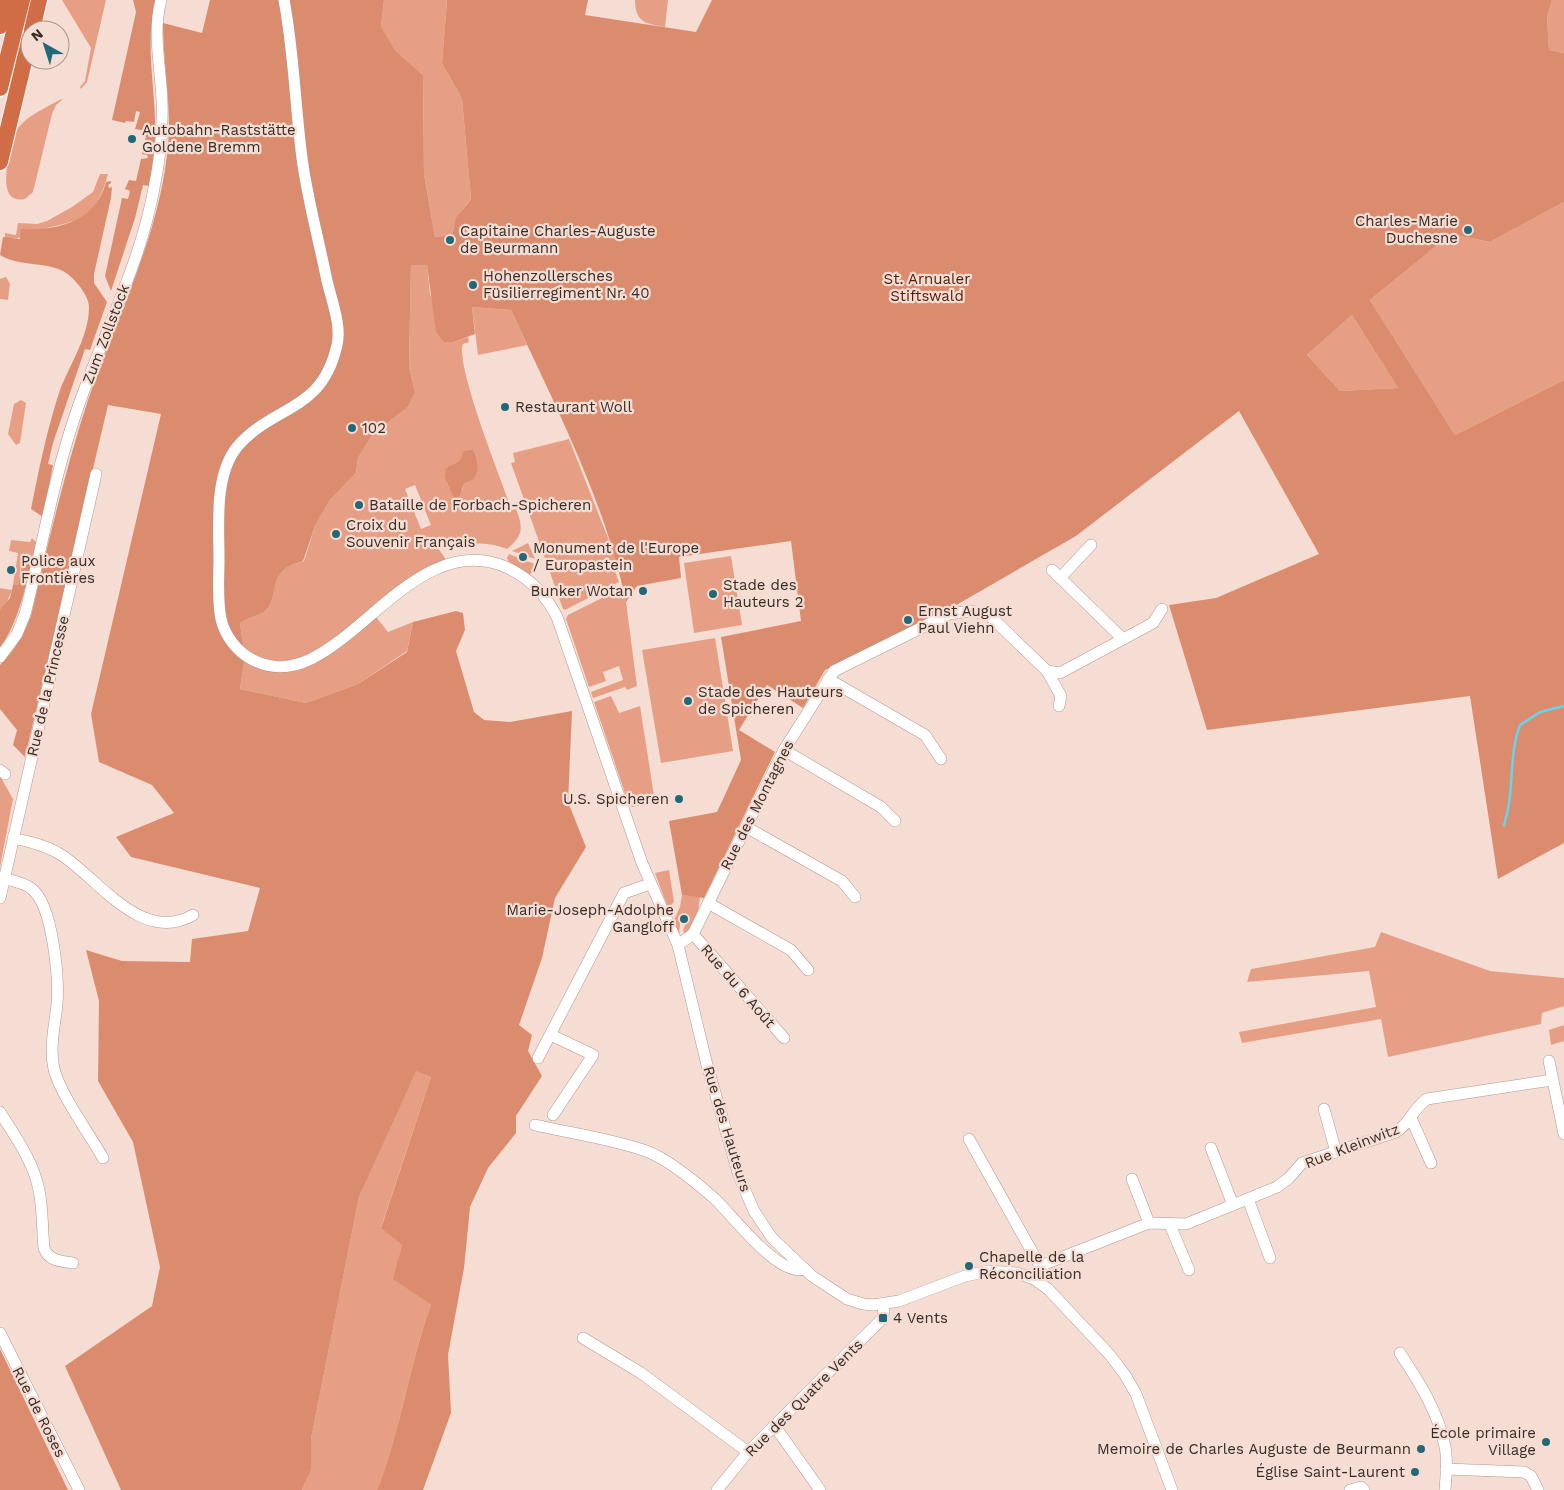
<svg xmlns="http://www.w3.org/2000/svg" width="1564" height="1490" font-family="'Work Sans',sans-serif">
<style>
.green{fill:#e69f84;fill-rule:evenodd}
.forest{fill:#dc8c6e;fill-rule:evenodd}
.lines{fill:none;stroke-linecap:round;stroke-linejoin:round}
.stream{stroke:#66d4ef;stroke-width:2.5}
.minor-casing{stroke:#b0988f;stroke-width:12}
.highway-casing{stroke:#fff;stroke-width:18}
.minor{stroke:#fff;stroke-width:11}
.highway{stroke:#d06c46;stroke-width:16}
.poi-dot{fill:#226878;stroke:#f6ddd3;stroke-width:2}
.labels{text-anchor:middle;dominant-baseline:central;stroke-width:4.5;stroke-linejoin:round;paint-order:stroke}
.poi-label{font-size:15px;fill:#362d29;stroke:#f6ddd3;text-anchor:start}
.park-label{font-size:15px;fill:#4f1d08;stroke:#f6ddd3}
.street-label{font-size:15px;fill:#362d29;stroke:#f6ddd3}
</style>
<rect width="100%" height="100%" fill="#f6ddd3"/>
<g class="green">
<path d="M 62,0 L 106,0 L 87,82 L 81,89 L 80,87 L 85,81 L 91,48 Z"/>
<path d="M 384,0 L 447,0 L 442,63 L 462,99 L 471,199 C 462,209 454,221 452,235 L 435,237 L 424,174 L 423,75 L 395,50 L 381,26 Z"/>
<path d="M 635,0 L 668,0 L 665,27 C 646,24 635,22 635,0 Z"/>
<path d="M 1552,0 L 1564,0 L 1564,53 L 1549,50 L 1547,17 Z"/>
<path d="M 61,99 L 62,100 L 56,105 L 52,114 L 33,192 L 25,199 C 0,204 6,172 9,156 C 12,147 12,134 19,127 C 28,115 48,107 61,99 Z"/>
<path d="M 100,174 L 108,174 C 96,219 79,221 38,230 C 21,234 27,240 5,238 L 5,233 L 16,235 L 18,223 L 37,224 L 47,221 L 72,207 L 93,192 Z"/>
<path d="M 1564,202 L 1564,380 L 1455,435 L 1370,300 L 1451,234 L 1490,242 Z"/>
<path d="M 427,264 L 430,294 L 454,342 L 468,337 L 469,342 L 463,344 C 455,365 502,482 512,510 L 516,509 C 523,527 524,536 507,549 C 485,540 462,544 438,548 L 449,564 L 373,613 L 388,632 L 413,622 L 407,651 L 358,684 L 306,703 L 240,689 L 245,656 L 240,624 C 247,617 258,617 265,611 C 278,600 270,580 285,569 C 290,565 298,563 304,561 L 315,526 L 330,500 L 356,473 L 358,458 L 373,434 L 408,407 L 415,392 L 409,367 L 411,265 ZM 462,460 L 467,481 L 464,484 L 462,491 L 452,465 L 456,465 ZM 415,485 L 431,525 L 421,529 L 405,489 Z"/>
<path d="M 6,277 L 10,284 L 8,300 L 0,299 L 0,279 Z"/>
<path d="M 472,307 L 511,310 L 527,345 L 478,355 Z"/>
<path d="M 1352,315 L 1398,388 L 1340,391 L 1307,355 Z"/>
<path d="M 21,400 L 26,403 L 20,443 L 16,445 L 8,434 L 14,404 Z"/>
<path d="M 569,439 L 619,566 L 614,568 L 619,582 L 565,610 L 563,609 L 511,463 L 515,462 L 513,453 Z"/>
<path d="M 32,538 L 36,542 L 33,556 L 27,555 L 22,559 L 18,586 L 13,585 L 18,553 L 9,551 L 11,540 L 30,542 Z"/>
<path d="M 528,543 L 535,559 L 512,551 Z"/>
<path d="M 509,554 L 537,565 L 536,572 L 529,574 L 509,563 L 507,558 Z"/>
<path d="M 731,556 L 742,625 L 694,633 L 684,563 Z"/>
<path d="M 0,588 L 12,590 L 5,607 L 0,610 Z"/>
<path d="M 618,590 L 622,599 L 625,598 L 626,602 L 637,686 L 627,690 L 625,687 L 593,698 L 591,692 L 623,680 L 619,666 L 603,672 L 606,681 L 589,687 L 566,619 L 568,615 Z"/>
<path d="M 715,638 L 733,751 L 661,763 L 642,650 Z"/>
<path d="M 611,696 L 619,713 L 640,706 L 655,802 L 632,807 L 628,802 L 594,702 Z"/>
<path d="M 0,776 L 13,799 L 0,867 Z"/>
<path d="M 669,870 L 674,902 L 668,908 L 655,873 Z"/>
<path d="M 682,895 L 700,897 L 698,912 L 686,936 L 683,931 L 688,916 L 681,915 L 679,934 L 673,922 L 680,907 Z"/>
<path d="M 1381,932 L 1490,971 L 1564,978 L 1564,1006 L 1542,1013 L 1541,1024 L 1388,1057 L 1381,1019 L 1242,1043 L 1239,1032 L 1376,1007 L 1369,971 L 1247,982 L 1251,969 L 1375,947 Z"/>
<path d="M 1564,1025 L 1564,1041 L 1551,1045 L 1549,1030 Z"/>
<path d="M 415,1070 L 431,1077 L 381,1227 L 402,1245 L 394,1279 L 431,1305 C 409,1365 401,1430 377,1490 L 302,1490 L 311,1470 L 311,1439 L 359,1197 Z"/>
</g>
<g class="forest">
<path d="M 133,0 L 156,0 C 145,39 154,80 155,120 C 156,142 153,164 149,186 L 143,185 L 135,218 L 111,291 L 105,276 L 122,198 L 128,199 L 130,191 L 125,189 L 129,180 L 136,181 L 141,159 L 148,158 L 147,155 L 142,154 L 147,131 L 135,129 L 140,112 L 136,111 L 134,122 L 126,121 L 125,123 L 112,120 L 136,12 Z"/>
<path d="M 210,0 L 384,0 L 381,26 L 395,50 L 423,75 L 424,174 L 435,237 L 452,235 L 456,218 L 471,199 L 462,99 L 442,63 L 447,0 L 588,0 L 585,15 L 696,32 L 712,0 L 1552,0 L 1547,17 L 1549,50 L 1564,53 L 1564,202 L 1490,242 L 1451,234 L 1370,300 L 1455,435 L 1564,380 L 1564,843 L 1498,879 L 1470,696 L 1207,730 L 1169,605 L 1216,598 L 1319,554 L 1239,411 L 1076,536 L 939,615 L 825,670 L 803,708 L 767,685 L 739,730 L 775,752 L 704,898 L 682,895 L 669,821 L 717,812 L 741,760 L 721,637 L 801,621 L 791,541 L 679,557 L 681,578 L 637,586 L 626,602 C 605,500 554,404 511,310 L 472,307 L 475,334 L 454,342 L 444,342 L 436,332 L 427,265 L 411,265 L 409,367 L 415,392 L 408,407 L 373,434 L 358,458 L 356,473 L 330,500 L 315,526 L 303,561 C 298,563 290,565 285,569 C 270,580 278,600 265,611 C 258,617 247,617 240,624 L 245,656 L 240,689 L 306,703 L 358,684 L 407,652 L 413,622 L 456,611 L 463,613 L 465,630 L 456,651 L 474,712 L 484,720 L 510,722 L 572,711 L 568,802 L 586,847 L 555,898 L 542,958 L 519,1025 L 532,1035 L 528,1051 L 542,1076 L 516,1116 L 516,1133 L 488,1168 L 470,1207 L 464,1268 L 448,1355 L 451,1413 L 423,1490 L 377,1490 C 401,1430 409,1365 431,1305 L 393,1279 L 402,1245 L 381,1228 L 431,1077 L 416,1071 L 359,1197 L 311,1439 L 311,1470 L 302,1490 L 121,1490 L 65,1366 L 152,1306 L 160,1267 L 133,1142 L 98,1081 L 99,1001 L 86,950 L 122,961 L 190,962 L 192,939 L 248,931 L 260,888 L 131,857 L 116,837 L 174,813 L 152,785 L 99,762 L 91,714 L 161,414 L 108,405 L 25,757 L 13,745 L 17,730 L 0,709 L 0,665 C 15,650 23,636 31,616 C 48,544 65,470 88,400 C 116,319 157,241 167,155 C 173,111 163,67 163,23 L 202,33 ZM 1352,315 L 1398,388 L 1397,388 L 1340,391 L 1307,355 Z"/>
<path d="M 111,181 L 111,183 L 108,185 L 109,188 L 112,187 L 111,198 L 94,274 L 94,283 L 107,302 L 90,350 L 85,349 L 53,443 L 48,464 L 53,465 L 43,517 L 31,509 C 39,469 47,429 60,390 C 70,364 89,336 89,307 C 89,296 77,282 69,275 C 50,260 21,268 0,255 L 3,237 L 20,239 L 21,229 C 58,231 96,221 106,182 Z"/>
<path d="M 468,450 L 473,450 C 477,457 480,471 474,478 C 472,481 467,481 464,484 L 459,497 L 454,498 L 445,477 L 446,468 C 455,463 461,464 463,452 Z"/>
<path d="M 24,556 L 33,556 C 25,588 19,621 0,648 L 0,610 L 10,598 L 13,585 L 18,585 Z"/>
<path d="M 0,1349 L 68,1490 L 0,1490 Z"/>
</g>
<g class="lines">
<path class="stream" d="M 1504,825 C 1515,792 1508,757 1520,725 L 1540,712 L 1564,706"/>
<g class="minor-casing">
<g id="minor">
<path d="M 284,0 C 294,52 295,105 302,158 C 307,197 318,237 326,276 C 330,297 342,324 337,345 C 322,413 274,404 237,447 C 214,476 219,524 219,559 C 219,578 217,599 221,619 C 225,636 237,652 253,660 C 337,704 405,521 508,568 C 531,579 546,595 557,617 L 642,863 L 678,945 L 707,1065 L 739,1176 L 754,1211 L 772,1238 L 812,1276 L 847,1299 L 863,1304 L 873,1305 L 899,1301 L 965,1276 L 989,1271 L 1017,1273 L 1034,1279 L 1048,1289 L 1110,1355 L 1125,1375 L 1136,1394 L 1172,1490"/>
<path d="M 1052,570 L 1123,639"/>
<path d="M 1060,578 L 1091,545"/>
<path d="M 0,657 L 17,634 L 25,614 C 42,548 53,481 75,416 C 100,340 140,267 154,188 C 160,160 163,130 162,101 C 161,67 152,34 161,0"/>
<path d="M 1047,671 L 1061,696 L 1059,706"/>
<path d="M 828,679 L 925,735 L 941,759"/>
<path d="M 784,750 L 881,807 L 895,821"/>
<path d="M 0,770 L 5,774"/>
<path d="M 746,827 L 842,881 L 855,897"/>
<path d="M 13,838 C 31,842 48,846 63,856 C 100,881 142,944 193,915"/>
<path d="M 4,878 C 12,881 25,883 32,889 C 53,906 59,978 57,1004 C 55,1025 49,1048 54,1069 C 61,1096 89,1133 103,1158"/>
<path d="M 0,898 L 96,474"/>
<path d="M 708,903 L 791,950 L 808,970"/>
<path d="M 693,934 L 784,1038"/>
<path d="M 678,945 L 693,934 L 784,750 L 834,671 L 949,614 L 971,611 L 989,615 L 1047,671 L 1060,673 L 1153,623 L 1162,609"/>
<path d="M 551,1035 L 593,1055 L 553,1115"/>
<path d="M 538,1058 L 624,893 L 650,884"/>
<path d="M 1549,1061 L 1564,1134"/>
<path d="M 1324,1109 L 1336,1152"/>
<path d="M 0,1112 C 14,1135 32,1159 38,1186 C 43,1205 42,1228 44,1248 C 49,1261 60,1261 73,1263"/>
<path d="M 1411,1118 L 1431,1163"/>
<path d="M 535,1125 C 570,1133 613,1139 646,1151 C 668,1159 698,1184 715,1199 C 733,1216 779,1278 805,1269"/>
<path d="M 969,1139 L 1040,1266 L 1037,1273"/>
<path d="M 1211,1148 L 1233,1205"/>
<path d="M 1132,1179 L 1149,1223"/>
<path d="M 1248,1199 L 1270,1258"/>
<path d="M 1170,1225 L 1189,1270"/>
<path d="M 1040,1266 L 1149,1223 L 1186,1224 L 1277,1187 L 1289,1178 L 1302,1163 L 1396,1132 C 1410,1124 1413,1108 1427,1099 L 1552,1080"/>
<path d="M 0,1333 L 79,1490"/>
<path d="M 583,1338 L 641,1373 L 748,1452"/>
<path d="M 1400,1353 C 1419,1382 1439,1413 1445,1447 C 1448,1461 1446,1476 1445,1490"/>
<path d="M 774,1425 L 820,1490"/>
<path d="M 1446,1469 L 1524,1472 L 1531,1476 L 1538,1490"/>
<path d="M 717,1490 L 748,1452 L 883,1318 L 884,1304"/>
<path d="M 1350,1490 L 1361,1487 L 1364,1490"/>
</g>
</g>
<g class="highway-casing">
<g id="highway">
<path d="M 0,26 L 7,0"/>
<path d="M 32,30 L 39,0"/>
<path d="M 0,88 L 22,0"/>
<path d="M 0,162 L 30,37"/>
</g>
</g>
<use href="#minor" class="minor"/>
<use href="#highway" class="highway"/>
</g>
<g class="poi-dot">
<circle cx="132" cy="139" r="5"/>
<circle cx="1468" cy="230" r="5"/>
<circle cx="450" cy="240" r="5"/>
<circle cx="473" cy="285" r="5"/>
<circle cx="505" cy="407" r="5"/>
<circle cx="352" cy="428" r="5"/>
<circle cx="359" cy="505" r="5"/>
<circle cx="336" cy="534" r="5"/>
<circle cx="523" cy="557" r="5"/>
<circle cx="11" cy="570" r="5"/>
<circle cx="643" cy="591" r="5"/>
<circle cx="713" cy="594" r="5"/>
<circle cx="908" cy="620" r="5"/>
<circle cx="688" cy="701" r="5"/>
<circle cx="679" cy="799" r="5"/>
<circle cx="684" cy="919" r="5"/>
<circle cx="969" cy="1266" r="5"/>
<rect x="878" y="1313" width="10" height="10" rx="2.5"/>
<circle cx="1546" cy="1442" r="5"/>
<circle cx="1421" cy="1449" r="5"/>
<circle cx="1415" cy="1472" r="5"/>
</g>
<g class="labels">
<g class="poi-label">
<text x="142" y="130">Autobahn-Raststätte<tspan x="142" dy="17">Goldene Bremm</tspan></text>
<text x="1458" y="221" text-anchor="end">Charles-Marie<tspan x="1458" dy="17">Duchesne</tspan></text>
<text x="460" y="231">Capitaine Charles-Auguste<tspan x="460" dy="17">de Beurmann</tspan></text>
<text x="483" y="276">Hohenzollersches<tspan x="483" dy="17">Füsilierregiment Nr. 40</tspan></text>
<text x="515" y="407">Restaurant Woll</text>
<text x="362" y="428">102</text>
<text x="369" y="505">Bataille de Forbach-Spicheren</text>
<text x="346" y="525">Croix du<tspan x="346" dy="17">Souvenir Français</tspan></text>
<text x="533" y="548">Monument de l'Europe<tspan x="533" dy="17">/ Europastein</tspan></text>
<text x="21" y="561">Police aux<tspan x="21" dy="17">Frontières</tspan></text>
<text x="723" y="585">Stade des<tspan x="723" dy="17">Hauteurs 2</tspan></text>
<text x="633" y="591" text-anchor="end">Bunker Wotan</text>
<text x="918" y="611">Ernst August<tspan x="918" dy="17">Paul Viehn</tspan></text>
<text x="698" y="692">Stade des Hauteurs<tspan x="698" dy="17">de Spicheren</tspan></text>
<text x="669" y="799" text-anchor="end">U.S. Spicheren</text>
<text x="674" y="910" text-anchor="end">Marie-Joseph-Adolphe<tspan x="674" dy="17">Gangloff</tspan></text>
<text x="979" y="1257">Chapelle de la<tspan x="979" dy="17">Réconciliation</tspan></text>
<text x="893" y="1318">4 Vents</text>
<text x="1536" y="1433" text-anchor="end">École primaire<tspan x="1536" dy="17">Village</tspan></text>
<text x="1411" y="1449" text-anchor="end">Memoire de Charles Auguste de Beurmann</text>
<text x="1405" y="1472" text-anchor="end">Église Saint-Laurent</text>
</g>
<g class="park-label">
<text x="927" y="279">St. Arnualer<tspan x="927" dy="17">Stiftswald</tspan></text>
</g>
<g class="street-label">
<text transform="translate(106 334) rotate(-69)">Zum Zollstock</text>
<text transform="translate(48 686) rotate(-77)">Rue de la Princesse</text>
<text transform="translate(757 805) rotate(-63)">Rue des Montagnes</text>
<text transform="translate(738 986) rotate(49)">Rue du 6 Août</text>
<text transform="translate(727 1129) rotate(73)">Rue des Hauteurs</text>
<text transform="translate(1352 1146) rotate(-21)">Rue Kleinwitz</text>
<text transform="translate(804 1398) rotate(-45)">Rue des Quatre Vents</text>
<text transform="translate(39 1412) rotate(63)">Rue de Roses</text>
</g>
</g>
<g transform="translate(45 45) rotate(321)"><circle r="24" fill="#f6ddd3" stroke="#a9978f"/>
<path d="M0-4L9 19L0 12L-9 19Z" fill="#226878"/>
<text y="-8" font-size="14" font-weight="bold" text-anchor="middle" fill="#362d29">N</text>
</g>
</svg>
